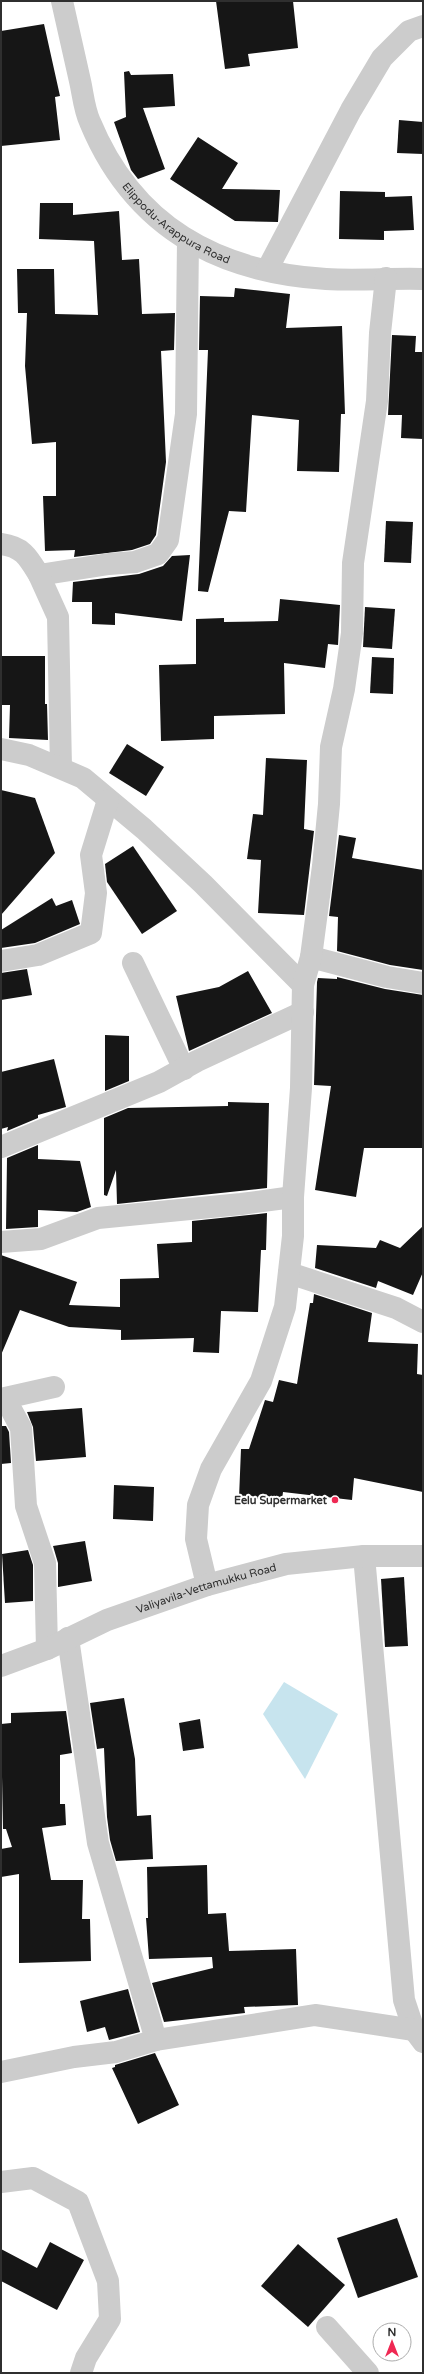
<svg xmlns="http://www.w3.org/2000/svg" width="424" height="2374" font-family="'Varela Round',sans-serif">
<style>
.water{fill:#c7e4ee}
.building{fill:#161616}
.lines{fill:none;stroke-linecap:round;stroke-linejoin:round}
.minor{stroke:#ccc;stroke-width:22}
.poi-dot{fill:#ef2853;stroke:#fff;stroke-width:1.5}
.labels{text-anchor:middle;dominant-baseline:central;stroke-width:4;stroke-linejoin:round;paint-order:stroke}
.street-label{font-size:11px;fill:#2f2f2f;stroke:#fff}
.poi-label{font-size:11px;font-weight:bold;fill:#2f2f2f;stroke:#fff;text-anchor:end}
</style>
<rect width="100%" height="100%" fill="#fff"/>
<path class="water" d="M 284,1682 L 338,1714 L 305,1779 L 263,1714 Z"/>
<g class="building">
<path d="M 216,1 L 293,1 L 298,48 L 248,54 L 250,66 L 225,69 Z"/>
<path d="M 44,24 L 60,96 L 55,97 L 60,140 L 1,146 L 1,31 Z"/>
<path d="M 129,71 L 131,75 L 173,74 L 175,106 L 143,108 L 165,169 L 138,179 L 131,170 L 114,122 L 126,117 L 124,72 Z"/>
<path d="M 399,120 L 423,122 L 423,154 L 397,153 Z"/>
<path d="M 198,137 L 238,163 L 222,189 L 280,190 L 278,222 L 235,221 L 170,179 Z"/>
<path d="M 340,191 L 385,192 L 385,197 L 412,196 L 414,230 L 384,231 L 384,240 L 339,239 Z"/>
<path d="M 40,203 L 73,203 L 73,215 L 119,211 L 122,260 L 139,259 L 142,314 L 175,313 L 174,350 L 161,351 L 166,462 L 156,535 L 150,544 L 132,550 L 74,557 L 75,550 L 45,551 L 43,496 L 56,496 L 56,442 L 32,444 L 25,366 L 27,313 L 18,313 L 17,269 L 54,269 L 55,314 L 98,315 L 94,241 L 39,239 Z"/>
<path d="M 235,288 L 290,294 L 286,328 L 342,326 L 345,414 L 341,414 L 339,472 L 297,471 L 299,420 L 252,415 L 246,512 L 229,511 L 208,592 L 198,591 L 208,350 L 199,350 L 200,296 L 234,297 Z"/>
<path d="M 392,335 L 416,336 L 415,352 L 423,352 L 423,439 L 401,438 L 402,415 L 388,415 Z"/>
<path d="M 386,521 L 413,522 L 411,563 L 384,562 Z"/>
<path d="M 190,555 L 182,621 L 115,613 L 115,625 L 92,624 L 92,602 L 72,602 L 73,582 L 139,574 L 163,566 L 172,556 Z"/>
<path d="M 280,599 L 340,605 L 338,645 L 328,644 L 325,668 L 284,663 L 285,714 L 214,716 L 214,739 L 161,741 L 159,665 L 196,664 L 196,619 L 224,618 L 224,622 L 278,621 Z"/>
<path d="M 365,607 L 395,609 L 392,649 L 363,647 Z"/>
<path d="M 1,656 L 45,656 L 45,704 L 47,704 L 48,740 L 9,738 L 10,705 L 1,705 Z"/>
<path d="M 372,657 L 394,658 L 393,694 L 370,693 Z"/>
<path d="M 127,744 L 164,767 L 146,796 L 109,773 Z"/>
<path d="M 266,758 L 307,760 L 304,829 L 314,831 L 304,915 L 258,913 L 261,860 L 247,859 L 253,814 L 263,815 Z"/>
<path d="M 1,790 L 35,798 L 55,853 L 1,915 Z"/>
<path d="M 339,835 L 356,838 L 352,858 L 423,870 L 423,970 L 390,965 L 337,951 L 338,917 L 329,916 Z"/>
<path d="M 133,846 L 177,911 L 142,934 L 107,882 L 105,864 Z"/>
<path d="M 52,898 L 56,906 L 72,900 L 80,924 L 35,943 L 1,948 L 1,930 Z"/>
<path d="M 27,969 L 32,995 L 1,1000 L 1,973 Z"/>
<path d="M 248,971 L 272,1013 L 189,1051 L 176,996 L 219,987 Z"/>
<path d="M 337,977 L 385,989 L 423,995 L 423,1148 L 364,1148 L 356,1197 L 315,1190 L 331,1086 L 314,1085 L 317,982 L 318,978 L 337,979 Z"/>
<path d="M 105,1035 L 129,1036 L 129,1081 L 105,1091 Z"/>
<path d="M 54,1059 L 66,1107 L 38,1115 L 38,1118 L 7,1131 L 8,1127 L 1,1129 L 1,1072 Z"/>
<path d="M 228,1102 L 269,1103 L 267,1188 L 117,1204 L 116,1170 L 107,1196 L 104,1195 L 104,1118 L 128,1108 L 228,1106 Z"/>
<path d="M 38,1145 L 38,1159 L 80,1161 L 91,1207 L 77,1212 L 38,1210 L 38,1227 L 6,1229 L 7,1158 Z"/>
<path d="M 267,1213 L 266,1250 L 261,1250 L 258,1312 L 221,1311 L 219,1353 L 193,1352 L 194,1338 L 121,1340 L 121,1330 L 69,1327 L 20,1310 L 1,1355 L 1,1255 L 77,1282 L 69,1305 L 120,1307 L 120,1279 L 159,1278 L 157,1244 L 192,1242 L 192,1221 Z"/>
<path d="M 423,1226 L 423,1272 L 413,1295 L 378,1281 L 376,1288 L 315,1268 L 317,1245 L 376,1248 L 380,1240 L 400,1248 Z"/>
<path d="M 314,1294 L 372,1313 L 368,1342 L 418,1344 L 417,1374 L 423,1375 L 423,1492 L 354,1478 L 352,1500 L 283,1492 L 282,1500 L 239,1498 L 241,1449 L 249,1449 L 265,1400 L 273,1402 L 279,1380 L 297,1384 L 310,1303 L 313,1303 Z"/>
<path d="M 82,1408 L 86,1457 L 36,1461 L 33,1427 L 27,1412 Z"/>
<path d="M 1,1426 L 6,1426 L 9,1432 L 11,1463 L 1,1464 Z"/>
<path d="M 114,1485 L 154,1487 L 153,1521 L 113,1519 Z"/>
<path d="M 85,1541 L 92,1581 L 58,1587 L 58,1563 L 53,1546 Z"/>
<path d="M 28,1550 L 33,1565 L 33,1601 L 5,1603 L 2,1554 Z"/>
<path d="M 404,1577 L 408,1646 L 385,1647 L 381,1579 Z"/>
<path d="M 124,1698 L 135,1759 L 137,1816 L 151,1815 L 153,1859 L 116,1861 L 110,1840 L 107,1817 L 104,1748 L 97,1749 L 90,1703 Z"/>
<path d="M 66,1711 L 72,1753 L 60,1755 L 60,1804 L 65,1804 L 66,1825 L 42,1828 L 51,1880 L 83,1880 L 82,1919 L 90,1919 L 91,1961 L 19,1963 L 19,1874 L 1,1877 L 1,1849 L 12,1847 L 6,1829 L 3,1829 L 1,1724 L 11,1723 L 11,1713 Z"/>
<path d="M 200,1719 L 204,1748 L 183,1751 L 179,1723 Z"/>
<path d="M 207,1865 L 208,1914 L 226,1913 L 229,1951 L 296,1949 L 298,2005 L 244,2007 L 245,2013 L 164,2022 L 152,1983 L 213,1968 L 212,1957 L 149,1959 L 146,1918 L 148,1918 L 147,1867 Z"/>
<path d="M 128,1989 L 140,2032 L 109,2040 L 105,2027 L 87,2032 L 80,2001 Z"/>
<path d="M 155,2053 L 179,2105 L 138,2124 L 112,2068 L 115,2067 L 115,2065 Z"/>
<path d="M 397,2218 L 418,2277 L 358,2298 L 337,2238 Z"/>
<path d="M 50,2242 L 84,2260 L 57,2310 L 1,2281 L 1,2249 L 37,2268 Z"/>
<path d="M 298,2244 L 345,2285 L 308,2327 L 261,2286 Z"/>
</g>
<g class="lines">
<g class="minor">
<path id="s1" d="M 62,1 C 68,28 74,54 80,81 C 83,94 84,109 90,122 C 133,226 216,272 326,279 C 358,281 391,278 423,279"/>
<path d="M 267,270 L 351,110 L 382,58 L 409,31 L 423,26"/>
<path d="M 1,544 C 23,547 28,557 39,575 L 109,564 L 135,562 L 158,554 L 168,540 L 186,414 L 188,241"/>
<path d="M 39,575 L 58,617 L 61,768"/>
<path d="M 1,749 L 29,755 L 83,778 L 144,829 L 203,884 L 303,985"/>
<path d="M 311,957 L 387,977 L 423,983"/>
<path d="M 1,961 L 38,955 L 91,933 L 96,893 L 91,855 L 108,800"/>
<path d="M 133,963 L 184,1069"/>
<path d="M 1,1147 L 159,1082 L 197,1061 L 303,1012"/>
<path d="M 1,1242 L 41,1239 L 98,1218 L 241,1204 L 293,1197"/>
<path d="M 289,1273 L 396,1308 L 423,1322"/>
<path d="M 364,1556 L 404,2000 L 414,2030 L 423,2042"/>
<path d="M 207,1585 L 196,1539 L 198,1505 L 211,1469 L 261,1381 L 285,1307 L 293,1236 L 293,1197 L 301,1088 L 303,985 L 311,957 L 323,866 L 329,804 L 331,747 L 344,689 L 352,633 L 353,563 L 377,401 L 380,333 L 386,278"/>
<path d="M 68,1638 L 98,1843 L 156,2040"/>
<path d="M 47,1649 L 45,1563 L 26,1506 L 21,1428 L 5,1398 L 54,1387"/>
<path id="s2" d="M 1,1666 L 47,1649 L 107,1620 L 207,1585 L 286,1564 L 364,1556 L 423,1556"/>
<path d="M 1,2072 L 74,2057 L 116,2052 L 156,2040 L 315,2015 L 414,2030"/>
<path d="M 1,2182 L 33,2178 L 78,2202 L 108,2281 L 110,2319 L 86,2358 L 81,2373"/>
<path d="M 327,2327 L 368,2373"/>
</g>
</g>
<circle class="poi-dot" cx="335" cy="1500" r="4"/>
<g class="labels">
<g class="street-label">
<text stroke="none"><textPath href="#s1" startOffset="261">Elippodu-Arappura Road</textPath></text>
<text stroke="none"><textPath href="#s2" startOffset="220">Valiyavila-Vettamukku Road</textPath></text>
</g>
<g class="poi-label">
<text x="327" y="1500">Eelu Supermarket</text>
</g>
</g>
<rect width="424" height="2374" fill="none" stroke="#2f2f2f" stroke-width="4"/>
<g transform="translate(392 2342)"><circle r="19" fill="#ffffff" stroke="#acacac"/>
<path d="M0-3L7 15L0 10L-7 15Z" fill="#ef2853"/>
<text y="-6" font-size="11" font-weight="bold" text-anchor="middle" fill="#2f2f2f">N</text>
</g>
</svg>
